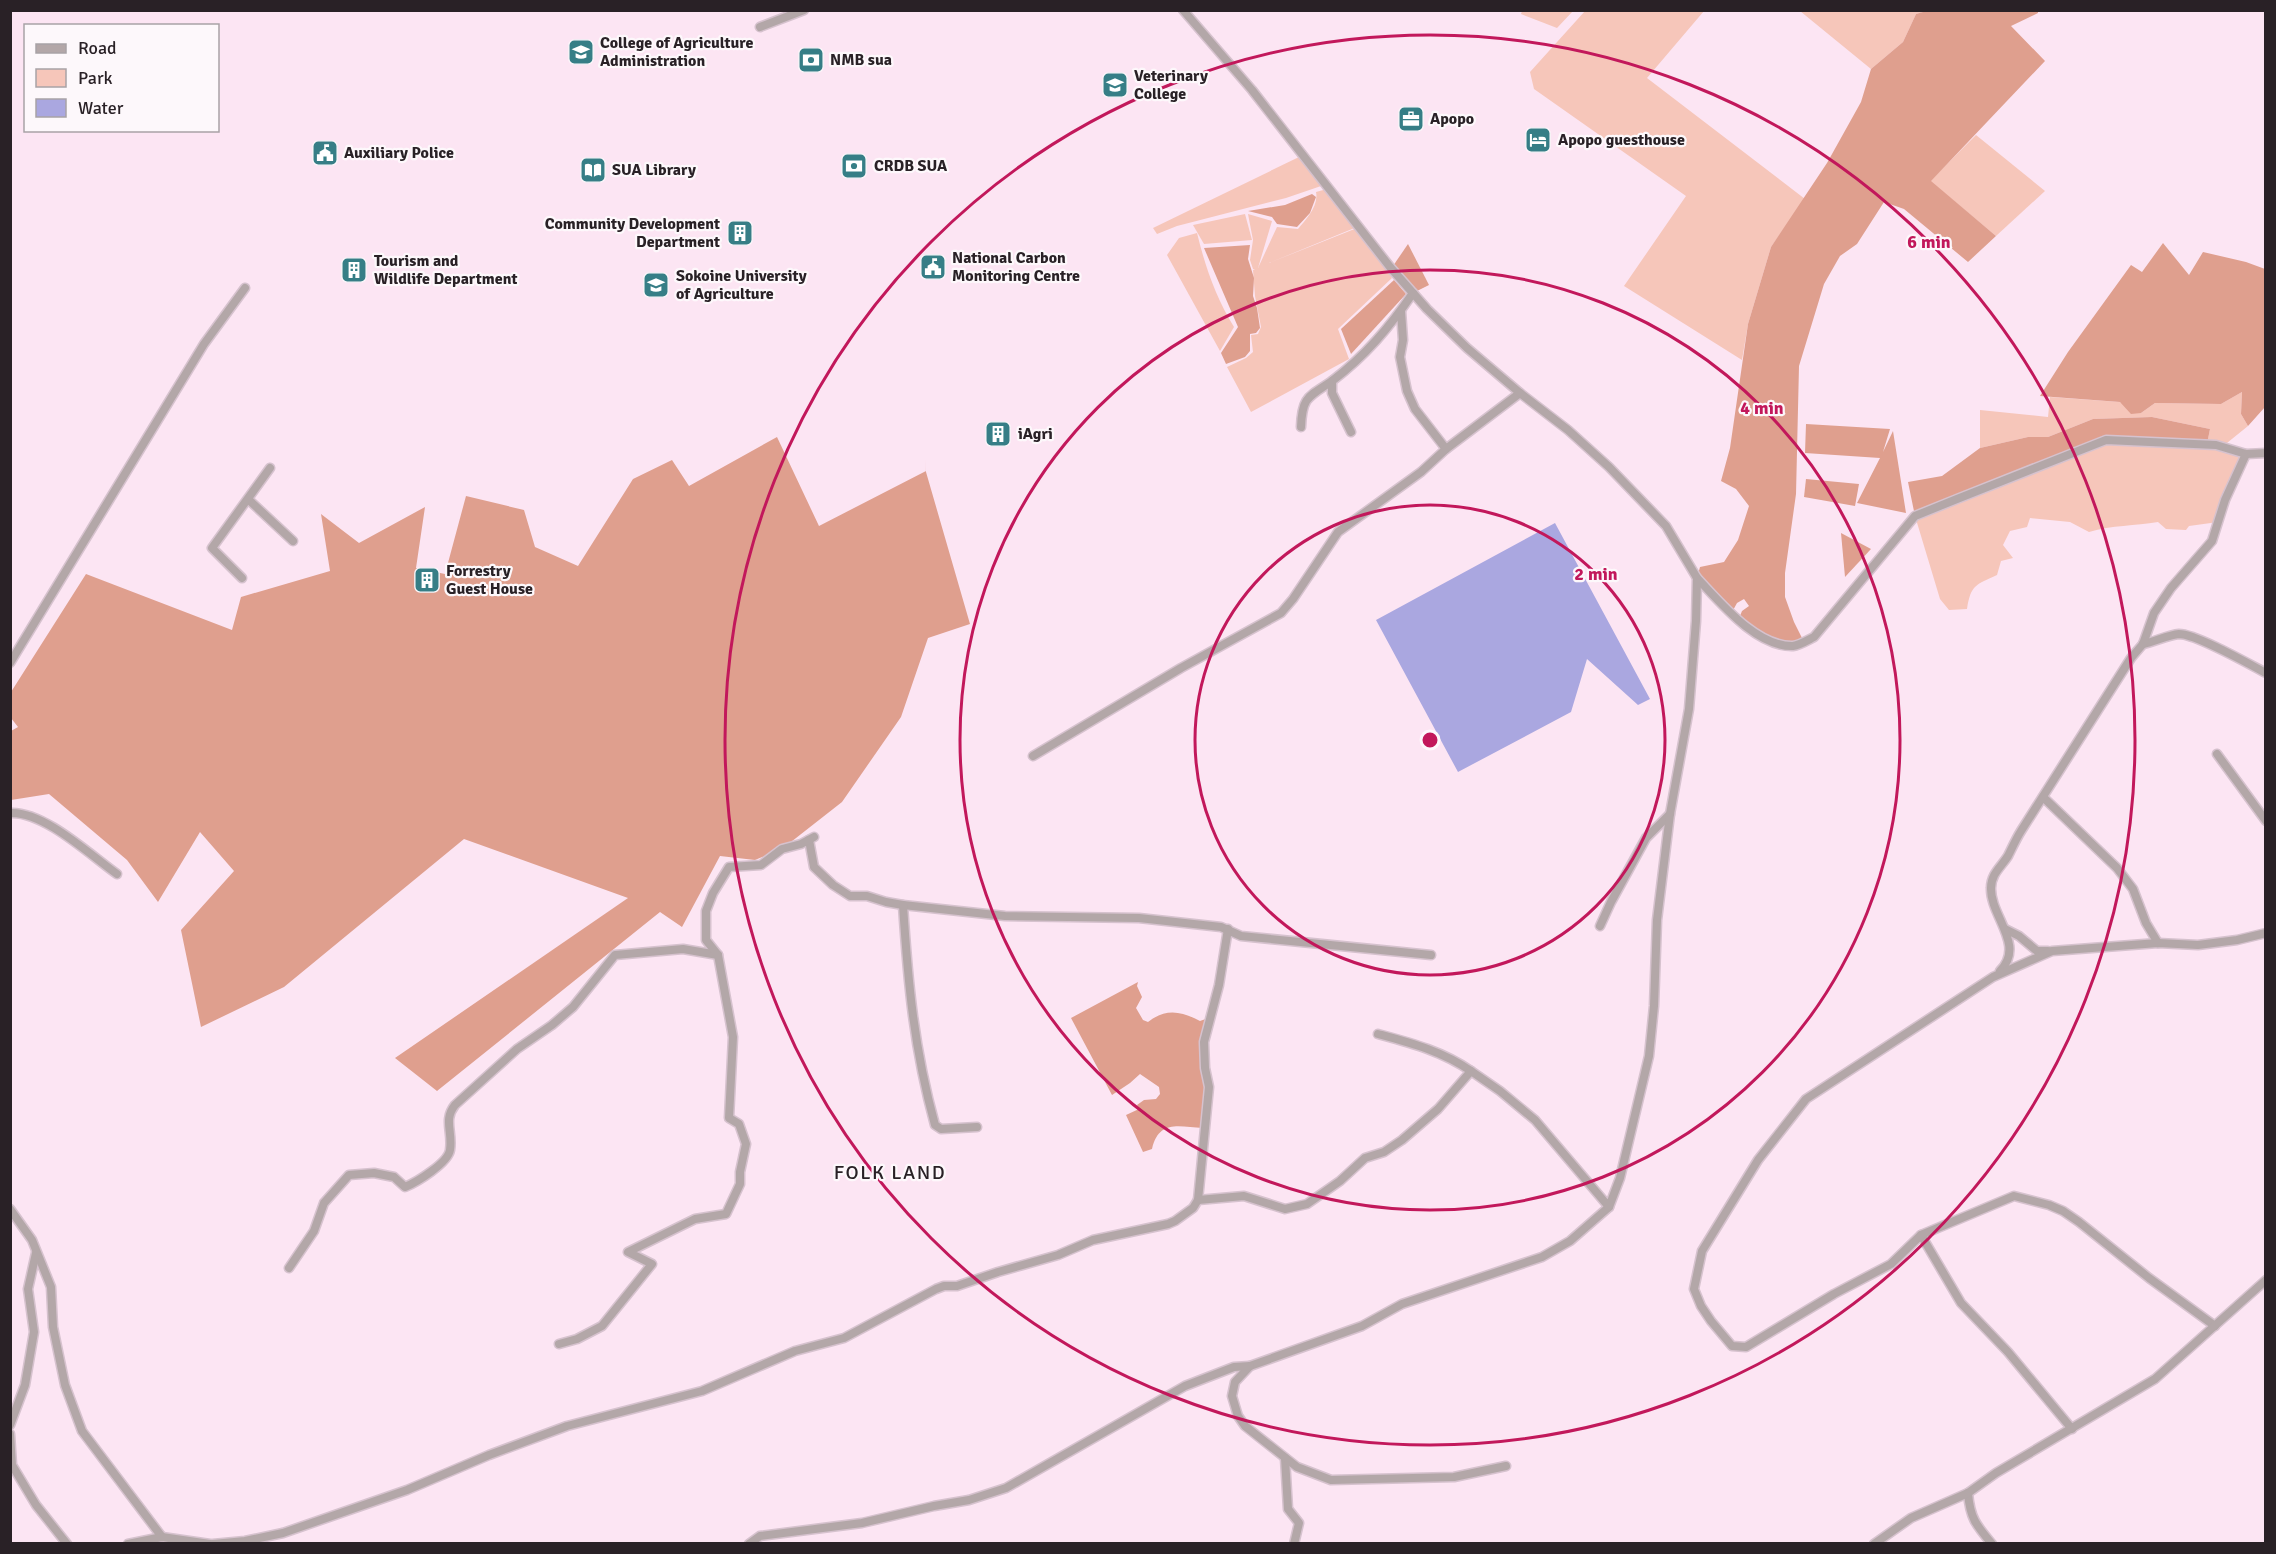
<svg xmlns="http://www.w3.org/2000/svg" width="2276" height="1554" font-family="Signika,sans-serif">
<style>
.green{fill:#f6c6ba}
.forest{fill:#df9f8e}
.water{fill:#aaa7e0}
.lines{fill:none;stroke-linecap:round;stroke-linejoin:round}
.street-casing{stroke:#d6c2ce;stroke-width:11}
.street{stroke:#b3a7a8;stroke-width:8}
.ring{fill:none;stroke:#c2185b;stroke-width:3}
.labels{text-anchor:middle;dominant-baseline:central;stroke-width:4.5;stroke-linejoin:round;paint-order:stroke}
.poi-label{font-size:16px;font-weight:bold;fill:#292126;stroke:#fdf8fb;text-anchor:start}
.quarter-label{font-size:20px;letter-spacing:1.5px;fill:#292126;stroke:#fdf8fb}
.centre{fill:#c2185b;stroke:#fdf8fb;stroke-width:3}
.ring-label{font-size:18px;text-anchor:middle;font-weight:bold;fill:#c2185b;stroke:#fdf8fb;stroke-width:4.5;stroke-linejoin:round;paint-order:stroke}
</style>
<rect width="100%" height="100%" fill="#fce5f3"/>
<g class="green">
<path d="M 1522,11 L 1522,10 L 1573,11 L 1557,28 L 1521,14 Z"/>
<path d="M 1585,11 L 1704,11 L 1647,78 L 1805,199 L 1771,247 L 1748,324 L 1742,360 L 1624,286 L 1686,196 L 1534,89 L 1530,72 Z"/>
<path d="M 1800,11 L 1930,11 L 1916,14 L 1903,42 L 1871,69 Z"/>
<path d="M 1976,135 L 2045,191 L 1996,236 L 1930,181 Z"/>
<path d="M 1299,157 L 1324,185 L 1286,198 L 1177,226 L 1157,234 L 1153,228 Z"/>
<path d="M 1327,189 L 1357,227 L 1269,263 L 1357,228 L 1392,278 L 1338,329 L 1349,359 L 1251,412 L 1227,367 L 1246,358 L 1253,352 L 1251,335 L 1258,334 L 1261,327 L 1255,296 L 1253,270 L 1255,269 L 1253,269 L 1250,260 L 1253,240 L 1248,214 L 1272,221 L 1258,268 L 1277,227 L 1298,229 C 1306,219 1319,206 1316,192 Z"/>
<path d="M 1245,214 L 1252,240 L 1204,244 L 1193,225 Z"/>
<path d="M 1197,233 C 1205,266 1216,298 1234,327 L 1220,351 L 1167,255 L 1179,238 Z"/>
<path d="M 2242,392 L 2241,414 L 2248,426 L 2222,447 L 2246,454 L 2218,522 L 2189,526 L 2186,530 L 2166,529 L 2158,522 C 2135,526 2112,525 2089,532 L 2070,522 L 2030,518 L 2027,527 L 2010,531 L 2003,545 L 2013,558 L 2001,561 L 1997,575 C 1976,585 1971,584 1967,609 L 1949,610 L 1940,599 L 1915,516 L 2106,440 L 2207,444 L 2210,429 L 2152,417 L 2093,419 L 2048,437 L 2028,437 L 1980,448 L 1980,410 L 2048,417 L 2050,397 L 2120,402 L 2141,413 L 2155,403 L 2221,404 Z"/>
</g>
<g class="forest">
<path d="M 1930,10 L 2038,11 L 2038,13 L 2011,26 L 2045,61 L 1931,181 L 1996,236 L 1968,262 L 1904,209 L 1884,202 L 1857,244 L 1840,256 L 1824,284 L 1799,366 L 1796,494 L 1785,573 L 1785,597 L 1794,622 L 1804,642 L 1782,645 L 1738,621 L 1742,611 L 1749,606 L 1744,599 L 1737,603 L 1731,614 L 1697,578 L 1700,567 L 1724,562 L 1738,540 L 1749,506 L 1736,489 L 1721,481 L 1730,448 L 1748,324 L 1771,247 L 1827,163 L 1861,102 L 1871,69 L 1903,42 L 1916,14 Z"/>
<path d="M 1312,194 L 1316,197 L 1310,213 L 1297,227 L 1277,224 L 1272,217 L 1248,211 L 1285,205 Z"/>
<path d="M 2163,243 L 2189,275 L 2203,252 L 2246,262 L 2265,269 L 2265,407 L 2248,426 L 2241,414 L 2242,392 L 2221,404 L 2155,403 L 2141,413 L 2131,414 L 2120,402 L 2040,396 L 2068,352 L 2131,265 L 2142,272 Z"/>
<path d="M 1408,244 L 1429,285 L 1415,292 L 1393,266 Z"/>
<path d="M 1250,245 L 1248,259 L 1254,278 L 1253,296 L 1257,308 L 1260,328 L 1256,333 L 1250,334 L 1250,351 L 1245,357 L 1226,364 L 1221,353 L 1238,327 L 1204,248 Z"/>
<path d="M 1394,280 L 1406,294 L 1351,354 L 1341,329 Z"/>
<path d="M 2152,417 L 2210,429 L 2207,444 L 2106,440 L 1915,516 L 1908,482 L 1942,476 L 1980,448 L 2028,437 L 2048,437 L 2093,419 Z"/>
<path d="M 1806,424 L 1890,429 L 1883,452 L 1893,431 L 1906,513 L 1857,503 L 1880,458 L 1805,453 Z"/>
<path d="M 777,437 L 819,526 L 926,471 L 925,459 L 926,472 L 970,624 L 928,638 L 901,717 L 842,802 L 782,849 L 755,860 L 720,856 L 682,927 L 660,912 L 437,1091 L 395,1058 L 628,898 L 464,839 L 284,987 L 201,1027 L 181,930 L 234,871 L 200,832 L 158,902 L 127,860 L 49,794 L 11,800 L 11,731 L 18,727 L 11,718 L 11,692 L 86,574 L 232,630 L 241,597 L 330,571 L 321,514 L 359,543 L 425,507 L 416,568 L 445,574 L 466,496 L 524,510 L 535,547 L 578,566 L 633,479 L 672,460 L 689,486 Z"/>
<path d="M 1806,479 L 1859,484 L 1855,506 L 1804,497 Z"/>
<path d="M 1841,533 L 1871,549 L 1845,577 Z"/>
<path d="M 1138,982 L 1137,986 L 1142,997 L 1136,1008 L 1143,1020 L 1148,1022 C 1166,1008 1181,1011 1200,1021 L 1211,1017 L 1204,1042 L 1209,1087 L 1203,1128 C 1179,1127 1159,1119 1152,1149 L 1143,1152 L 1126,1115 L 1139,1109 L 1137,1105 L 1144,1100 L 1156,1099 L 1160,1094 L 1159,1087 L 1140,1074 L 1130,1083 L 1112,1095 L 1071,1018 Z"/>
</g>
<path class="water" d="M 1555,523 L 1650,699 L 1638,705 L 1587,659 L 1571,712 L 1458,772 L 1376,620 Z"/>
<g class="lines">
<g class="street-casing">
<g id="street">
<path d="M 760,27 L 804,10"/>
<path d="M 1401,311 L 1403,340 L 1400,357 L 1407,391 L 1415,409 L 1446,449"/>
<path d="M 1301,427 C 1302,397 1308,397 1332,381"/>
<path d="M 1351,432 L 1332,393 L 1332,381 C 1365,356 1389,328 1413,293"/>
<path d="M 249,500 L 293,541"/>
<path d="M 242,578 L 212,548 L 270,468"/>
<path d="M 1697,578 C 1720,602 1756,647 1793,646 C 1800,645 1808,640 1814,637 L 1915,516 L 1957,499 L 2106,440 L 2216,445 L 2246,454 L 2266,453"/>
<path d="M 2143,644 C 2154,642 2168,635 2179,634 C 2196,634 2249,664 2266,673"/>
<path d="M 10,663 L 204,344 L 245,288"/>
<path d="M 2217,754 L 2266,821"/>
<path d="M 1033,756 L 1181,668 L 1281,613 L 1293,599 L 1338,532 L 1421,472 L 1446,449 L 1520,393"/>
<path d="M 2043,797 L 2117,868 L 2133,889 L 2146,923 L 2158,943"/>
<path d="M 10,813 C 44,811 90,855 117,874"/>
<path d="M 809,840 L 814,867 L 833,885 L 850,896 L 867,896 L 886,902 L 903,905 L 1005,916 L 1139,918 L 1221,927 L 1241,936 L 1431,955"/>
<path d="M 903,905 C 908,983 914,1049 935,1125 L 941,1129 L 977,1127"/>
<path d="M 1600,926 L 1611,902 L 1646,838 L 1670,814"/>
<path d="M 2005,929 L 2019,936 L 2037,951 L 2048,951"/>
<path d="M 2000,971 C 2026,945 1990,916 1991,888 C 1991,874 2001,867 2008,856 C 2012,848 2016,839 2021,831 L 2131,658 L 2143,644 L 2154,613 L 2171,588 L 2212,541 L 2225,500 L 2246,454"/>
<path d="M 1378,1034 C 1411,1043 1442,1051 1471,1071"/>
<path d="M 1198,1200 L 1209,1087 L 1205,1068 L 1204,1042 L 1219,985 L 1228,929"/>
<path d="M 10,1209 L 32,1240 L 51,1287 L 53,1327 L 65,1385 L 82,1431 L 162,1537"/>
<path d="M 1921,1235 L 1961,1303 L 2008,1352 L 2072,1429"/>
<path d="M 289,1268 L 314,1231 L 324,1203 L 349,1175 L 374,1173 L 394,1177 L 405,1187 C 417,1182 448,1163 450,1150 C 453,1132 443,1120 455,1105 L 517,1049 L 552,1025 L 573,1007 L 615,955 L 683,949 L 718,955"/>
<path d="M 2215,1326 L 2149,1278 L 2079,1222 L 2063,1211 L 2049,1205 L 2014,1196 L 1921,1235 L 1891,1264 L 1834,1294 L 1746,1347 L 1732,1346 L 1711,1321 L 1701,1306 L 1694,1289 L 1702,1251 L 1758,1160 L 1806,1099 L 1993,977 L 2052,951 L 2158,943 L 2198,945 L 2237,940 L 2266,933"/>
<path d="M 559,1344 L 577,1339 L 602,1326 L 652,1264 L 628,1252 L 695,1219 L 726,1214 L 740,1184 L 740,1172 L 746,1144 L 739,1124 L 729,1118 L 733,1037 L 718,955 L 706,940 L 706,911 L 713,893 L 729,867 L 761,865 L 782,849 L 801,844 L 814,837"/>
<path d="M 10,1425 L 25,1385 L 34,1332 L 28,1289 L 36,1253"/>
<path d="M 10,1434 L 12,1465 L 36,1505 L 67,1544"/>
<path d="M 1285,1458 L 1288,1509 L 1299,1523 L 1294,1544"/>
<path d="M 1506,1466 L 1454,1477 L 1331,1480 L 1297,1467 L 1245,1426 L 1238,1416 L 1232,1396 L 1235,1382 L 1250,1366 L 1362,1326 L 1402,1304 L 1542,1257 L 1570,1241 L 1609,1207"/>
<path d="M 1968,1493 C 1970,1518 1976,1525 1992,1544"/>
<path d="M 128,1544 L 162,1537 L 210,1544"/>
<path d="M 213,1544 L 245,1541 L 283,1533 L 407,1490 L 489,1455 L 567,1426 L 702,1391 L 795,1351 L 844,1338 L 936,1289 L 944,1286 L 957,1286 L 998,1272 L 1058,1255 L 1093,1240 L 1168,1224 L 1175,1221 L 1193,1208 L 1198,1200 L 1244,1196 L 1285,1209 L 1307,1204 L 1340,1181 L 1365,1158 L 1384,1152 L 1402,1140 L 1438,1109 L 1471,1071 L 1500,1091 L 1535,1120 L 1609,1207 L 1620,1178 L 1649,1056 L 1654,1006 L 1657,920 L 1670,814 L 1689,709 L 1696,621 L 1697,578 L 1666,526 L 1609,467 L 1568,430 L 1520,393 L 1467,348 L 1427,309 L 1390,267 L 1252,90 L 1183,10"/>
<path d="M 749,1544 L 760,1536 L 862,1523 L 934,1506 L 969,1500 L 1006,1488 L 1185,1386 L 1234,1367 L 1250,1366"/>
<path d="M 1874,1544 L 1911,1518 L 1968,1493 L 1996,1473 L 2155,1379 L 2266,1280"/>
</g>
</g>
<use href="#street" class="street"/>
</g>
<g class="ring">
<circle cx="1430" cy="740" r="235"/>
<circle cx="1430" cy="740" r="470"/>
<circle cx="1430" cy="740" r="705"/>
</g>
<defs>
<g id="university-square" transform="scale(1.35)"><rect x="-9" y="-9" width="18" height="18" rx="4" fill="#367e86" stroke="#fdf8fb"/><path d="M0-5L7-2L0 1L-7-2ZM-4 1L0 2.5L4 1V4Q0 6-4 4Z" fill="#fff"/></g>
<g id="bank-square" transform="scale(1.35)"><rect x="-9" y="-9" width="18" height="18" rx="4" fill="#367e86" stroke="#fdf8fb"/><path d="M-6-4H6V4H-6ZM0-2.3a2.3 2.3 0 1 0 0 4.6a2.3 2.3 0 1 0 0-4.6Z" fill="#fff"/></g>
<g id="office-square" transform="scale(1.35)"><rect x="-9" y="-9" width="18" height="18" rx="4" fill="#367e86" stroke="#fdf8fb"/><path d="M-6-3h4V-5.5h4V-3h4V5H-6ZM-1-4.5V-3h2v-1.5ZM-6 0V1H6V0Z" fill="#fff"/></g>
<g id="hotel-square" transform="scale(1.35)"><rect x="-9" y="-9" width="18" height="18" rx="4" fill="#367e86" stroke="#fdf8fb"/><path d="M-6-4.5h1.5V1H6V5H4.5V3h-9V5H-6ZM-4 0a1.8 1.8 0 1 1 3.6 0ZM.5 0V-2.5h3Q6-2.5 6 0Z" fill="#fff"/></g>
<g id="civic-square" transform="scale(1.35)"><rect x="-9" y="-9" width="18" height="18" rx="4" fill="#367e86" stroke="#fdf8fb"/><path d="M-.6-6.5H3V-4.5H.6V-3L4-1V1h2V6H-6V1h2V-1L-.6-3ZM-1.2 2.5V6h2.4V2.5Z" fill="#fff"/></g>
<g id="library-square" transform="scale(1.35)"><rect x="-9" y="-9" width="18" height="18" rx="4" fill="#367e86" stroke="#fdf8fb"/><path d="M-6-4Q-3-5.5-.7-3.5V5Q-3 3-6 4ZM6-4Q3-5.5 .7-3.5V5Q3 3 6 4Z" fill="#fff"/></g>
<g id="building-square" transform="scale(1.35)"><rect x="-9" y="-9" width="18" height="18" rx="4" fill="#367e86" stroke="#fdf8fb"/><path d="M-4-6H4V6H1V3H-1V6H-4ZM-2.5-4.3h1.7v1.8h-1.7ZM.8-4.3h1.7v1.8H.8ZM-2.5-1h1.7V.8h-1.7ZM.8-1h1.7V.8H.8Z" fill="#fff"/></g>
</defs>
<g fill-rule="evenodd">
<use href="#university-square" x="581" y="52"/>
<use href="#bank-square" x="811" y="60"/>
<use href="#university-square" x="1115" y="85"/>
<use href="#office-square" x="1411" y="119"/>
<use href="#hotel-square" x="1538" y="140"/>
<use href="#civic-square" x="325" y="153"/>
<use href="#bank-square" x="854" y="166"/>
<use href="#library-square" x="593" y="170"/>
<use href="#building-square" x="740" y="233"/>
<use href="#civic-square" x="933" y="267"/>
<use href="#building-square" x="354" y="270"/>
<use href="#university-square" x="656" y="285"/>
<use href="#building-square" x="998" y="434"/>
<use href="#building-square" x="427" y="580"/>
</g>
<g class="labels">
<g class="poi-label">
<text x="600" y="43">College of Agriculture<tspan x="600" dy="18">Administration</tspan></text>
<text x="830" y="60">NMB sua</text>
<text x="1134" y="76">Veterinary<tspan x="1134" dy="18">College</tspan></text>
<text x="1430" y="119">Apopo</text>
<text x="1558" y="140">Apopo guesthouse</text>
<text x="344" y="153">Auxiliary Police</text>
<text x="874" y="166">CRDB SUA</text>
<text x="612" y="170">SUA Library</text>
<text x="720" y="224" text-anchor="end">Community Development<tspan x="720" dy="18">Department</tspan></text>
<text x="952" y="258">National Carbon<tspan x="952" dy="18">Monitoring Centre</tspan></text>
<text x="374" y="261">Tourism and<tspan x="374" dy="18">Wildlife Department</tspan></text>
<text x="676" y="276">Sokoine University<tspan x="676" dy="18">of Agriculture</tspan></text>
<text x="1018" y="434">iAgri</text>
<text x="446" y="571">Forrestry<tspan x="446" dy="18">Guest House</tspan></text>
</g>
<g class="quarter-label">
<text x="890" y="1172">FOLK LAND</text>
</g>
</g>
<circle cx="1430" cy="740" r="9" class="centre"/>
<g class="ring-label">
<text x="1929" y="248">6 min</text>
<text x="1762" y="414">4 min</text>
<text x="1596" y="580">2 min</text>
</g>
<rect width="2276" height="1554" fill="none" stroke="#292126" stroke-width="24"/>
<rect x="24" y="24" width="195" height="108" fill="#fdf8fb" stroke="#a8a2a6" stroke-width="1.5"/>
<rect x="36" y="44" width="30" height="9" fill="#b3a7a8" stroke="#a8a2a6" stroke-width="1.5"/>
<text x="78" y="54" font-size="18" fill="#292126">Road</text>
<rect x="36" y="69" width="30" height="18" fill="#f6c6ba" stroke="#a8a2a6" stroke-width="1.5"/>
<text x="78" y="84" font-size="18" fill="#292126">Park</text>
<rect x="36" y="99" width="30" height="18" fill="#aaa7e0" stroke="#a8a2a6" stroke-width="1.5"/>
<text x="78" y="114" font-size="18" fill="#292126">Water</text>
</svg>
